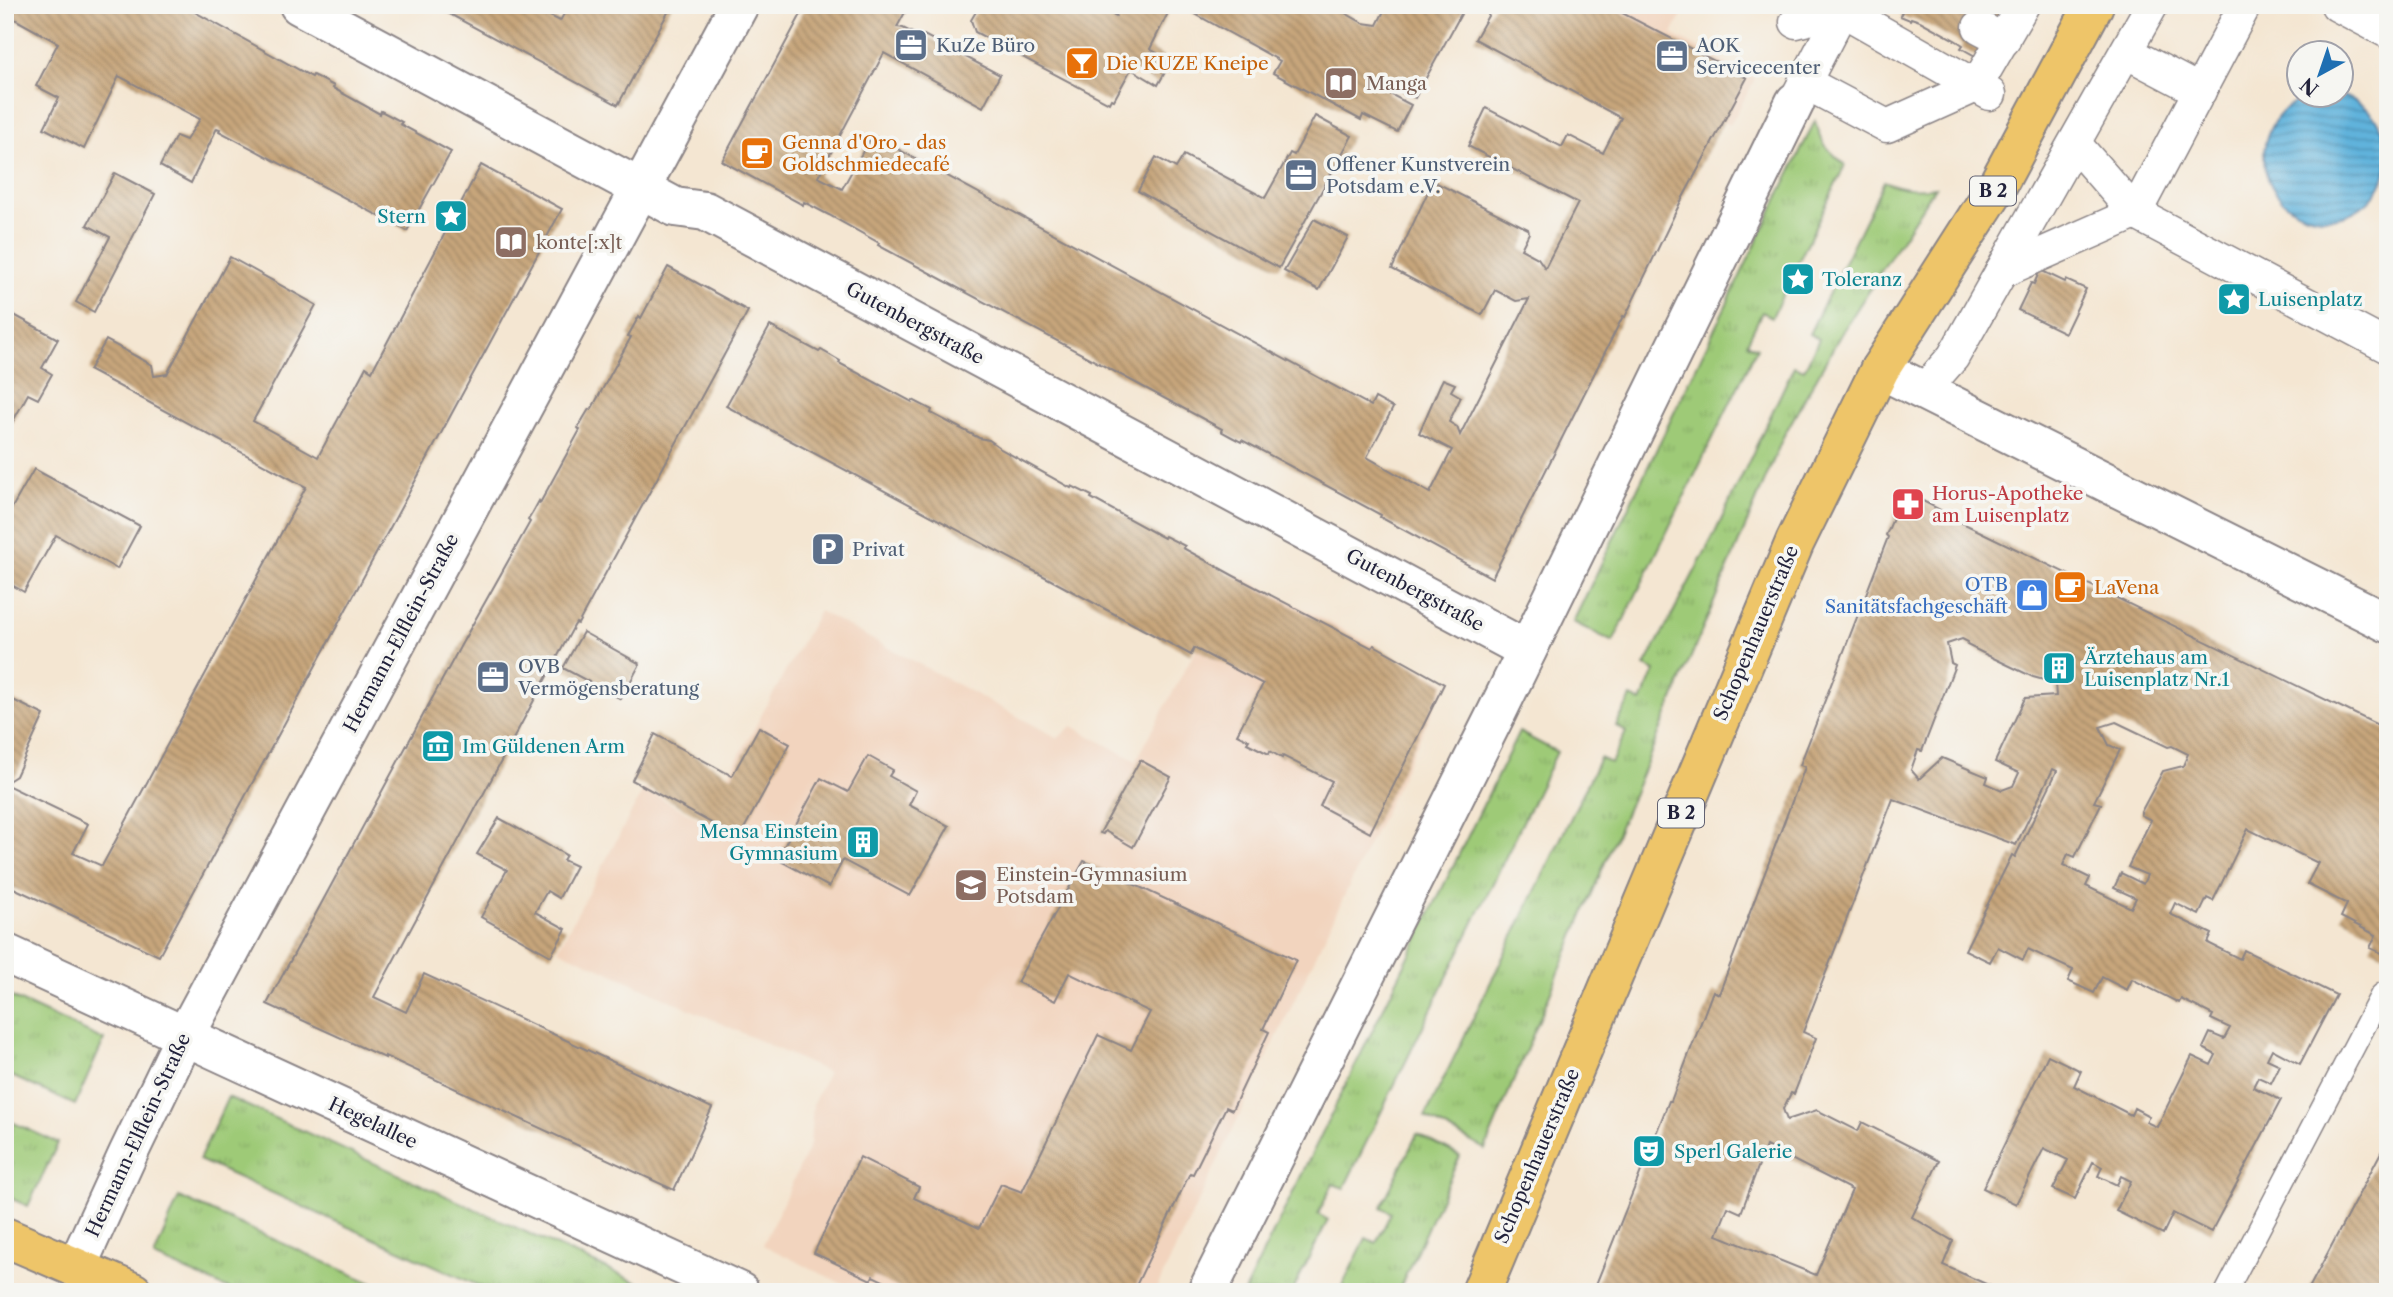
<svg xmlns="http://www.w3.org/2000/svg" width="2393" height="1297" font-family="'Libre Caslon Text',serif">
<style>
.built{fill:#f2d4be}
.grass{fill:url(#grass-tufts);stroke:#607659;stroke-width:2}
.water{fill:url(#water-rules);stroke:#416a8c;stroke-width:2}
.building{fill:url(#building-back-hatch);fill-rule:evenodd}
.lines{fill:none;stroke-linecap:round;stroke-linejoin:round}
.service-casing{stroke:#8b8486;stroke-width:24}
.pedestrian-casing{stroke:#8b8486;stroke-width:35}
.minor-casing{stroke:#8b8486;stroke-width:42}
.primary-casing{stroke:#8b8486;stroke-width:42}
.service{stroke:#fff;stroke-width:21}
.pedestrian{stroke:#fff;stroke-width:32}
.minor{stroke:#fff;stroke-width:38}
.primary{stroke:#eec569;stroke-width:38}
.labels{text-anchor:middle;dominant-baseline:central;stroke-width:7;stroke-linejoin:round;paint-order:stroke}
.shield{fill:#f6f6f2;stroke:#626272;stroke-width:2}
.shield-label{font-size:18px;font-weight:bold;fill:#22223b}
.service-label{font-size:19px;fill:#4e5e75;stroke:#f6f6f2;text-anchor:start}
.food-label{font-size:19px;fill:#c56008;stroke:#f6f6f2;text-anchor:start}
.education-label{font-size:19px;fill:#785e54;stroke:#f6f6f2;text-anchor:start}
.culture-label{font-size:19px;fill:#0d838f;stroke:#f6f6f2;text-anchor:start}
.street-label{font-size:19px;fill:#22223b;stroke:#f6f6f2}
.health-label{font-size:19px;fill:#be3a42;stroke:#f6f6f2;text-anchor:start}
.shop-label{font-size:19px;fill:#366cbe;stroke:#f6f6f2;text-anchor:end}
</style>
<defs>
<pattern id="grass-tufts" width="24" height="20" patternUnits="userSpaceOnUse" patternTransform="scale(1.75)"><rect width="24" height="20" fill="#9eca77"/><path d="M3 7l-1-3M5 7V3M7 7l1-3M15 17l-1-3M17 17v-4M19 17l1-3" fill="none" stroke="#88ad68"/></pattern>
<pattern id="water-rules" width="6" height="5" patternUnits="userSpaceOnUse" patternTransform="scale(1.75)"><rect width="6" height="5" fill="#60b3dc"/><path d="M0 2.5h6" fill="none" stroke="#4f91b4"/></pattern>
<pattern id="building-back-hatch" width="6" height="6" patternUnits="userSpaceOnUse" patternTransform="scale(1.75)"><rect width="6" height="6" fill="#c7a67b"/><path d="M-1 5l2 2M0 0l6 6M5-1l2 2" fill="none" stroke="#a18766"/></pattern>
</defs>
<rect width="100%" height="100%" fill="#f6f6f2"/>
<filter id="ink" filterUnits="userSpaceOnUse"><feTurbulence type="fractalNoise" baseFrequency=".0143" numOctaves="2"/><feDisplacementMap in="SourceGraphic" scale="14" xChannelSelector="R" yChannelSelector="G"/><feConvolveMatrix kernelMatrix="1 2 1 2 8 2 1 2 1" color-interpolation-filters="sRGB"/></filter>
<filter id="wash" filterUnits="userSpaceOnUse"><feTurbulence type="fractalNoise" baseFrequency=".00686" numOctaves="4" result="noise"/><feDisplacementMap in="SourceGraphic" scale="28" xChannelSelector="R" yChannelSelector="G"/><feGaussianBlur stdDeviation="1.57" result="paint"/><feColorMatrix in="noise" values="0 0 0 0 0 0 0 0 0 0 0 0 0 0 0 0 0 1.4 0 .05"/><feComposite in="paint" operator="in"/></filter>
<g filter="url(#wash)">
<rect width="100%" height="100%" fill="#f4e6d2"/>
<g class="built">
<path d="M 1514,5 L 1687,5 L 1672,34 L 1755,79 L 1730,125 L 1513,8 Z"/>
<path d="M 1236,574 L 1446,683 L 1155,1292 L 859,1292 L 763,1245 L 810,1145 L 813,1104 L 828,1072 L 558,949 L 644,789 L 703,821 L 819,611 L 1058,738 L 1072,726 L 1136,761 Z"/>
</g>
<g class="grass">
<path d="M 1815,121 L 1824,145 L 1845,165 L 1772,317 L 1762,312 L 1747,343 L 1757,348 L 1613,642 L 1573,622 Z"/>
<path d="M 1884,181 C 1902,189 1916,190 1935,187 L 1841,334 L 1783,437 L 1485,1149 L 1425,1117 L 1600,758 L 1611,763 L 1626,732 L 1616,726 L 1631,697 L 1641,702 L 1655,671 L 1645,666 L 1715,533 L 1794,366 L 1804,370 L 1819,339 L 1809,334 Z"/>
<path d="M 1519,732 L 1557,752 L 1344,1188 L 1333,1184 L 1318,1214 L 1328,1220 L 1292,1292 L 1244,1292 Z"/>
<path d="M 5,994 L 104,1040 L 75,1105 L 5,1073 Z"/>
<path d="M 228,1097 L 658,1292 L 493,1292 L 199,1160 Z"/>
<path d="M 5,1119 L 58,1143 L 28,1206 L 5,1196 Z"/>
<path d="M 1417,1134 L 1460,1156 L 1398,1292 L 1339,1292 L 1366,1238 L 1376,1243 L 1391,1213 L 1381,1207 Z"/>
<path d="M 179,1197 L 392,1292 L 236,1292 L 154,1257 Z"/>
</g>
<circle class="water" cx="2326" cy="156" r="62"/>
<g id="blocks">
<g class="building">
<path d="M 5,5 L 182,5 L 312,77 L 313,75 L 334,86 L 333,88 L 380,114 L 381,111 L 402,122 L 400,124 L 451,152 L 407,231 L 219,131 L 220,129 L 217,128 L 191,183 L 160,166 L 176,136 L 186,140 L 200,119 L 119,76 L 84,149 L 44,128 L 59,98 L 36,86 L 58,43 L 11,17 L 5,37 Z"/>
<path d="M 433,5 L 548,5 L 554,8 L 550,16 L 560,21 L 568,7 L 564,5 L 672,5 L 618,105 Z"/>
<path d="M 806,5 L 909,5 L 897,27 L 903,28 L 922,38 L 924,35 L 1000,75 L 983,107 L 884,53 L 818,177 L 842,189 L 872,135 L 1371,406 L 1375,398 L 1393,408 L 1367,457 L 1430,493 L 1452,450 L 1419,433 L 1440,385 L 1443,379 L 1455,384 L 1451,391 L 1461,397 L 1449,422 L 1457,427 L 1460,435 L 1529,299 L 1516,301 L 1495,290 L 1482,315 L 1392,269 L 1433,181 L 1528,229 L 1529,233 L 1521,249 L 1538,258 L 1545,268 L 1578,203 L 1468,146 L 1486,108 L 1562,147 L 1568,135 L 1603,153 L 1621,118 L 1475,39 L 1494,5 L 1607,5 L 1747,78 L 1680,203 L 1625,317 L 1623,316 L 1492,578 L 1380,517 L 1381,515 L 1242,440 L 1241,442 L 1230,436 L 1221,431 L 1222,429 L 887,250 L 878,245 L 879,243 L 829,215 L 804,202 L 803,205 L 722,161 Z"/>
<path d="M 980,5 L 1096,5 L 1116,16 L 1122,5 L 1172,5 L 1150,49 L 1171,61 L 1158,85 L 1131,69 L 1114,100 L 1111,99 L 1109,103 L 975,32 L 971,20 Z"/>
<path d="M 1179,5 L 1331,5 L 1363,23 L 1377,25 L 1387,5 L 1466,5 L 1415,98 L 1393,86 L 1388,93 L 1411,105 L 1397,132 L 1363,115 L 1361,120 L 1273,73 L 1280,61 Z"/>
<path d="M 1905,5 L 1998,5 L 2004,9 L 1979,58 L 1961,48 L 1963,45 L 1955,40 L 1920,21 L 1911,18 L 1910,20 L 1900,16 Z"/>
<path d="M 1315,116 L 1352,136 L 1279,268 L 1138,191 L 1156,157 L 1176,168 L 1184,155 L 1265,198 L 1290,153 L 1294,155 Z"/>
<path d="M 481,165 L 562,209 L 159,956 L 5,884 L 5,784 L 88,824 L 73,853 L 102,866 L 306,487 L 89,370 L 106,340 L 152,365 L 154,376 L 167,374 L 230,257 L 316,305 L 253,421 L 318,457 L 366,367 L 372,371 Z"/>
<path d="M 115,173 L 155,194 L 94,312 L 76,302 L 110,237 L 87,225 Z"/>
<path d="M 1314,219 L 1348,237 L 1319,290 L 1284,271 Z"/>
<path d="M 668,267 L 748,311 L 578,624 L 576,623 L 574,626 L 374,997 L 406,1012 L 424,974 L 712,1108 L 674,1190 L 385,1056 L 385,1058 L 267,1004 L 461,645 L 530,522 L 528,520 L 533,512 L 539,501 L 540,503 L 580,430 L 578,428 L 583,419 L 589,409 L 591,410 L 631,337 L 628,336 L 633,327 L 639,316 L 641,318 Z"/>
<path d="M 2040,270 L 2065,282 L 2066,280 L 2086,289 L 2065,333 L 2018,310 L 2031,283 L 2034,284 Z"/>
<path d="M 5,310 L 58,339 L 42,368 L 52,374 L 38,399 L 28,394 L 12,423 L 5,419 Z"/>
<path d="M 770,326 L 819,352 L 821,350 L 840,361 L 839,363 L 912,402 L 913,400 L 932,410 L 931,413 L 979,438 L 989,440 L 999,447 L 999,448 L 1071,488 L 1072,486 L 1092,496 L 1091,498 L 1164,538 L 1165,536 L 1185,546 L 1183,548 L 1234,576 L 1372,648 L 1374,645 L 1444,684 L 1370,833 L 1320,806 L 1332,781 L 1283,756 L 1282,758 L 1270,751 L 1269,754 L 1247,743 L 1249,740 L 1237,734 L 1263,684 L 1194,648 L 1191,655 L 726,406 Z"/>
<path d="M 34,469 L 140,526 L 117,569 L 56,535 L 24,592 L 5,581 L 5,520 Z"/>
<path d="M 1919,499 L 1946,513 L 1946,515 L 2388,730 L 2388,956 L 2370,948 L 2376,935 L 2341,917 L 2347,904 L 2307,884 L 2318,863 L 2248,829 L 2213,901 L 2207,898 L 2199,915 L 2175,903 L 2170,914 L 2212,934 L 2208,943 L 2240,959 L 2244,950 L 2336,995 L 2300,1064 L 2272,1049 L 2267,1059 L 2280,1065 L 2271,1083 L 2258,1077 L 2253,1087 L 2281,1100 L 2211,1232 L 2173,1213 L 2163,1234 L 2116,1211 L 2131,1181 L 2121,1176 L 2117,1185 L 2098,1176 L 2102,1167 L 2093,1162 L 2075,1199 L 2053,1189 L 2068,1160 L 2044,1148 L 2016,1204 L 1983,1188 L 2048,1055 L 2081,1071 L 2074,1086 L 2131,1115 L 2134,1108 L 2149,1116 L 2146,1122 L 2157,1127 L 2192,1056 L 2211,1065 L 2216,1055 L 2203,1048 L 2210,1033 L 2224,1039 L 2230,1028 L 2211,1019 L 2213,1015 L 2181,999 L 2179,1003 L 2132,979 L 2127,990 L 2102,977 L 2094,993 L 2068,981 L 2073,970 L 2028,949 L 2023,960 L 1998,947 L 1990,962 L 1965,950 L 2012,855 L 2015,857 L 2057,771 L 2053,769 L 2016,845 L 1893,799 L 1803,1032 L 1816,1038 L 1794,1094 L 1791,1093 L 1783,1109 L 1787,1120 L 1817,1110 L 1858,1131 L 1862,1122 L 1939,1161 L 1912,1217 L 1953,1241 L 1943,1265 L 2004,1292 L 1593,1292 L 1669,1101 L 1671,1101 L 1713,991 L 1719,994 L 1805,767 L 1800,765 L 1888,537 L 1886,535 L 1897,509 ZM 1962,639 L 1968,642 L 1967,645 L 1987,655 L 2033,677 L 2055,683 L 2056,696 L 2025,698 L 1995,762 L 2019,773 L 2013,786 L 2002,790 L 1986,783 L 1988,777 L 1942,758 L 1919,779 L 1911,770 L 1918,750 L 1922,751 L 1955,665 L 1951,663 L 1947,644 ZM 2116,722 L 2168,747 L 2172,746 L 2188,754 L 2183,766 L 2163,771 L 2141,812 L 2141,815 L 2151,820 L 2128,867 L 2147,875 L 2143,884 L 2121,873 L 2114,888 L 2136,898 L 2131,908 L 2086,886 L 2090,878 L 2063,865 L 2068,854 L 2075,857 L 2101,804 L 2094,802 L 2120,750 L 2109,745 L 2100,727 ZM 1766,1146 L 1852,1190 L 1816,1275 L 1717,1235 L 1728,1207 L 1741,1213 Z"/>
<path d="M 583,632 L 640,664 L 621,699 L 563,668 Z"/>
<path d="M 11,699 L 44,715 L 16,776 L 5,783 L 5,711 Z"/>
<path d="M 759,727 L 790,744 L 739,838 L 632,780 L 655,734 L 732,776 Z"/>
<path d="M 868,756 L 893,770 L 889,776 L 916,791 L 909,805 L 949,826 L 910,896 L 843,860 L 829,887 L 777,859 L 821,778 L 848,792 Z"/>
<path d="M 1140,760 L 1171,777 L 1133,847 L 1105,831 L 1103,834 L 1100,833 Z"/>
<path d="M 499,818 L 566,855 L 563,860 L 576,866 L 559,898 L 547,891 L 535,912 L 566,929 L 551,956 L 481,917 L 507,870 L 477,854 Z"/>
<path d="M 1084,861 L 1296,960 L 1263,1029 L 1269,1032 L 1232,1110 L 1226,1107 L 1193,1174 L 1190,1173 L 1133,1292 L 906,1292 L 873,1276 L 871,1280 L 814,1253 L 860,1157 L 919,1187 L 914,1198 L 979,1228 L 1001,1184 L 1022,1192 L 1098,1035 L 1131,1050 L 1150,1012 L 1069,973 L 1055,1001 L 1017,982 Z"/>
<path d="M 2388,1139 L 2388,1292 L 2307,1292 Z"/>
</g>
</g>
</g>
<g filter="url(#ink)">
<use href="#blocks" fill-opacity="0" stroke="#8b8486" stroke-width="2"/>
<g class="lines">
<g class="service-casing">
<path id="service" d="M 2226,1292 L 2381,995 L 2388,990"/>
</g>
<g class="pedestrian-casing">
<g id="pedestrian">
<path d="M 2337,5 L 2388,32"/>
<path d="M 1796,22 L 1842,10 L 1990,94"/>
<path d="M 1979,27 L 2004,40"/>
<path d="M 2126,52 L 2200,91"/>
<path d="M 1804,82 L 1887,126 L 1976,86 L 2023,5"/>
<path d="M 1796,99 L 1842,10"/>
<path d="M 2075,144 L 2135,213 L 2388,347"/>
<path d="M 2001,272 L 2135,213 L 2245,5"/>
<path d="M 1924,390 L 1953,357 L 2152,5"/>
</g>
</g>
<g class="minor-casing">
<g id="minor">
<path d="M 299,5 L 675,207 L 705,211 L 1527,650"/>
<path d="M 1880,369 L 2388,623"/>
<path d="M 5,953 L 740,1292"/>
<path d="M 76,1268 L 128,1154 L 185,1036 L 739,5"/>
<path d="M 1207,1292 L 1497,712 L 1795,102"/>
</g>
</g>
<g class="primary-casing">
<g id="primary">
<path d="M 5,1237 L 133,1292"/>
<path d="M 1481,1292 L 1795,542 L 1880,369 L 1997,186 L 2094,5"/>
</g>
</g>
<use href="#service" class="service"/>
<use href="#pedestrian" class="pedestrian"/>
<use href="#minor" class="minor"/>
<use href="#primary" class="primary"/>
</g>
</g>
<defs>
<g id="office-square" transform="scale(1.75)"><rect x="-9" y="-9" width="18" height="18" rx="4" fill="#5c6f8a" stroke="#f6f6f2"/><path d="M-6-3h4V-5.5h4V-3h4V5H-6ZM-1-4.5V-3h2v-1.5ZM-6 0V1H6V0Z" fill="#fff"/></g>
<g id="bar-square" transform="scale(1.75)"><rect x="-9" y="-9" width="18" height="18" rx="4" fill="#e8710a" stroke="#f6f6f2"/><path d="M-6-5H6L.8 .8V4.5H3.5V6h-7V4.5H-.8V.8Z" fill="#fff"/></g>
<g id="library-square" transform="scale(1.75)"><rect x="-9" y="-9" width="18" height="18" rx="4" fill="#8d6e63" stroke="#f6f6f2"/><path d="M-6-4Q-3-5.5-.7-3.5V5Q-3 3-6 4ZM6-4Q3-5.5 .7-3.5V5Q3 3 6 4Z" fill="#fff"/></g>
<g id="cafe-square" transform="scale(1.75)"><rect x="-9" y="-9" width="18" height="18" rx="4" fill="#e8710a" stroke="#f6f6f2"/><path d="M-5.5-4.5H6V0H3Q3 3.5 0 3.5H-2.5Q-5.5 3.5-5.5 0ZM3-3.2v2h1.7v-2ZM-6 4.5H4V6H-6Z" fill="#fff"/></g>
<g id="sight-square" transform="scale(1.75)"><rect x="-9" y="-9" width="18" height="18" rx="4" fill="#0f9aa8" stroke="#f6f6f2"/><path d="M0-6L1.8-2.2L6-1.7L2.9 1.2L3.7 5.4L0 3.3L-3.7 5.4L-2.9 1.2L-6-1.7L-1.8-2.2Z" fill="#fff"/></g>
<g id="pharmacy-square" transform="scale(1.75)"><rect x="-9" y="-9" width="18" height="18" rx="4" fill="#e0444e" stroke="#f6f6f2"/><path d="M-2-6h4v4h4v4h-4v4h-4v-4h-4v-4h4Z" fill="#fff"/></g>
<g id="parking-square" transform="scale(1.75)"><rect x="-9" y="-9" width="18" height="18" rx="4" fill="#5c6f8a" stroke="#f6f6f2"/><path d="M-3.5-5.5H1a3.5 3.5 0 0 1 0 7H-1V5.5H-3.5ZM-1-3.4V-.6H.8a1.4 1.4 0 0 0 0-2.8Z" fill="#fff"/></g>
<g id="shop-square" transform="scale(1.75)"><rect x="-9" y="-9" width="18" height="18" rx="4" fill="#3f7fe0" stroke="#f6f6f2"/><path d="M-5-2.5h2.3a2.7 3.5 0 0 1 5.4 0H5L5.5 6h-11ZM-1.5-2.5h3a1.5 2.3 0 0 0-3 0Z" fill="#fff"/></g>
<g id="building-square" transform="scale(1.75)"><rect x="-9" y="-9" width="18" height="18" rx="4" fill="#0f9aa8" stroke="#f6f6f2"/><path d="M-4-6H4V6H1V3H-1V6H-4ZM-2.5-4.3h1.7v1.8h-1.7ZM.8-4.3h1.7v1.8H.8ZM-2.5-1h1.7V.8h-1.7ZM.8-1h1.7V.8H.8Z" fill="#fff"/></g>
<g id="museum-square" transform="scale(1.75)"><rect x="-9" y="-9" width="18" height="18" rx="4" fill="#0f9aa8" stroke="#f6f6f2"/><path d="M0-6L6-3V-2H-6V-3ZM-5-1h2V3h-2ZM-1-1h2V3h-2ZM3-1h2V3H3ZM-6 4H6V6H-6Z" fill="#fff"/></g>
<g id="school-square" transform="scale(1.75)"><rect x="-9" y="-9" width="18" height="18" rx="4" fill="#8d6e63" stroke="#f6f6f2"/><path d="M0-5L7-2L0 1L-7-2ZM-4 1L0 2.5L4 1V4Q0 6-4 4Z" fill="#fff"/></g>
<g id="theatre-square" transform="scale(1.75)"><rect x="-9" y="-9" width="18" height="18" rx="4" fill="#0f9aa8" stroke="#f6f6f2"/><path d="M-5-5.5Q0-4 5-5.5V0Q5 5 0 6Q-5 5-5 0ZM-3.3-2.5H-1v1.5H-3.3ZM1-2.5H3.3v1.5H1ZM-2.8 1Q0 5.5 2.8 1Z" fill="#fff"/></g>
</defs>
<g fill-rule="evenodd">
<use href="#office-square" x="911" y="45"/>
<use href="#office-square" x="1672" y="56"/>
<use href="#bar-square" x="1082" y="63"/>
<use href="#library-square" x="1341" y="83"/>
<use href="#cafe-square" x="757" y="153"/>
<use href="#office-square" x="1301" y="175"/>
<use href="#sight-square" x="451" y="216"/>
<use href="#library-square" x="511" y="242"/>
<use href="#sight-square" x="1798" y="279"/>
<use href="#sight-square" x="2234" y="299"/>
<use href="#pharmacy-square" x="1908" y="504"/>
<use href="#parking-square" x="828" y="549"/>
<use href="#cafe-square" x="2070" y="587"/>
<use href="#shop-square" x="2032" y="595"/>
<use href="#building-square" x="2059" y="668"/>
<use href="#office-square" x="493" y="677"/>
<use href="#museum-square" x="438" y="746"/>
<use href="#building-square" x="863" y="842"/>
<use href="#school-square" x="971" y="885"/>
<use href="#theatre-square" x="1649" y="1151"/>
</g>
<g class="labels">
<g class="shield">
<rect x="1970" y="176.5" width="46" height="29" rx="5"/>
<rect x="1658" y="798.5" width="46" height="29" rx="5"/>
</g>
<g class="shield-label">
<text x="1993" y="191">B 2</text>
<text x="1681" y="813">B 2</text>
</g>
<g class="service-label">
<text x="936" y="45">KuZe Büro</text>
<text x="1696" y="45">AOK<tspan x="1696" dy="22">Servicecenter</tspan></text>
<text x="1326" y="164">Offener Kunstverein<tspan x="1326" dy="22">Potsdam e.V.</tspan></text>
<text x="852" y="549">Privat</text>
<text x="518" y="666">OVB<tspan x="518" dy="22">Vermögensberatung</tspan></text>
</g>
<g class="food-label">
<text x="1106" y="63">Die KUZE Kneipe</text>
<text x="782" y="142">Genna d'Oro - das<tspan x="782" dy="22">Goldschmiedecafé</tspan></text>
<text x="2094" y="587">LaVena</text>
</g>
<g class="education-label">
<text x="1366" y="83">Manga</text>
<text x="536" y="242">konte[:x]t</text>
<text x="996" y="874">Einstein-Gymnasium<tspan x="996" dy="22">Potsdam</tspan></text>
</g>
<g class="culture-label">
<text x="426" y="216" text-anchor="end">Stern</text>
<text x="1822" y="279">Toleranz</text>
<text x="2258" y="299">Luisenplatz</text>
<text x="2084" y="657">Ärztehaus am<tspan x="2084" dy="22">Luisenplatz Nr.1</tspan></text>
<text x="462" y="746">Im Güldenen Arm</text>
<text x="838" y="831" text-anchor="end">Mensa Einstein<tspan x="838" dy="22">Gymnasium</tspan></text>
<text x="1674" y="1151">Sperl Galerie</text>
</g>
<g class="street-label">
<text transform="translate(915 323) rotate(28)">Gutenbergstraße</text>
<text transform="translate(1415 590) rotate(28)">Gutenbergstraße</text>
<text transform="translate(401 633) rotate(-62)">Hermann-Elflein-Straße</text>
<text transform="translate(1756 633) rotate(-67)">Schopenhauerstraße</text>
<text transform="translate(373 1123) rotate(25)">Hegelallee</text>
<text transform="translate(138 1135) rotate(-65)">Hermann-Elflein-Straße</text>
<text transform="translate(1537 1156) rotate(-67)">Schopenhauerstraße</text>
</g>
<g class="health-label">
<text x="1932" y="493">Horus-Apotheke<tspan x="1932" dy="22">am Luisenplatz</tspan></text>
</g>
<g class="shop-label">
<text x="2008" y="584">OTB<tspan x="2008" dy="22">Sanitätsfachgeschäft</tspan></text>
</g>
</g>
<rect width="2393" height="1297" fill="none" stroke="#f6f6f2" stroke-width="28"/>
<g transform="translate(2320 74) rotate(220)"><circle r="33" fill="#f6f6f2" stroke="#a1a1a9" stroke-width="2"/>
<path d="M0-5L12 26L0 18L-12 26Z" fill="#1f6fb2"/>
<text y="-10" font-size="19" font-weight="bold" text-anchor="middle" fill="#22223b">N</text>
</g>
</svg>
